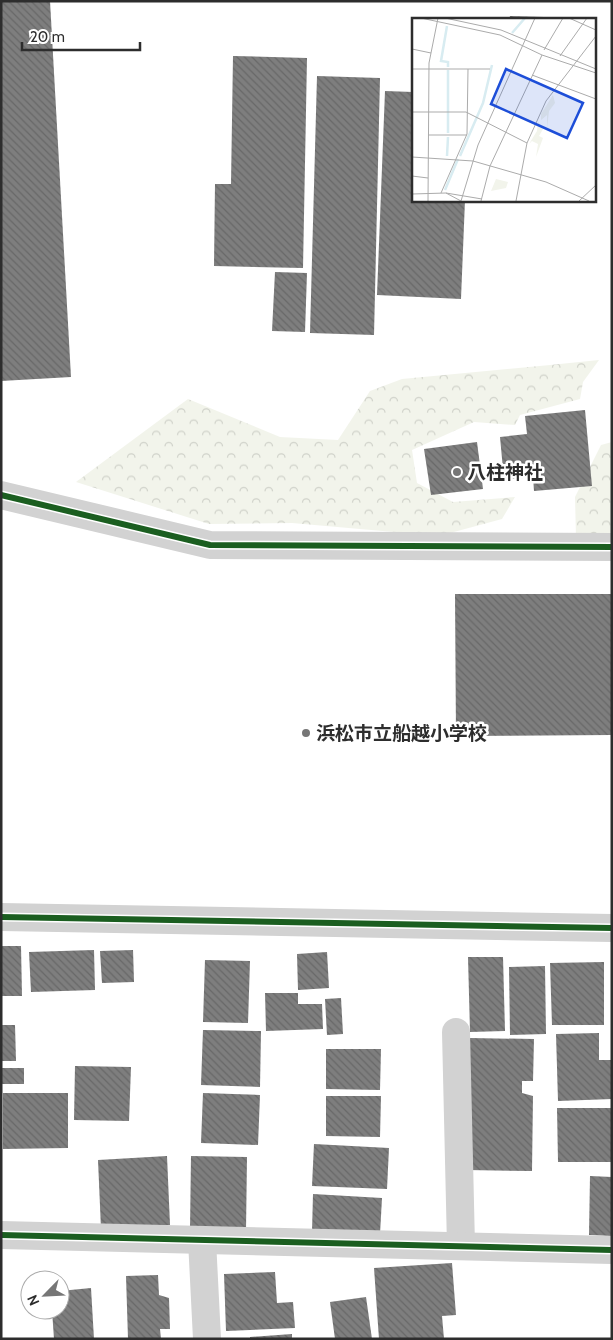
<svg xmlns="http://www.w3.org/2000/svg" width="613" height="1340" font-family="Cabin,'Noto Sans JP',sans-serif">
<style>
.forest{fill:url(#forest-crowns)}
.building{fill:url(#building-back-hatch)}
.lines{fill:none;stroke-linecap:round;stroke-linejoin:round}
.minor{stroke:#d2d2d2;stroke-width:28}
.cycleway-casing{stroke:#fff;stroke-width:9}
.cycleway{stroke:#1b5e20;stroke-width:6}
.poi-dot{fill:#767676;stroke:#fff;stroke-width:2}
.labels{text-anchor:middle;dominant-baseline:central;stroke-width:5;stroke-linejoin:round;paint-order:stroke}
.poi-label{font-size:19px;font-weight:bold;fill:#2d2d2d;stroke:#fff;text-anchor:start}
.inset-river{fill:none;stroke:#d8ecf1;stroke-width:2.5}
.inset-road{fill:none;stroke:#ababab;stroke-width:1}
.view{fill:#1d4ed8;fill-opacity:0.15;stroke:#1d4ed8;stroke-width:2.5}
.inset-edge{fill:none;stroke:#2d2d2d;stroke-width:2.5}
</style>
<defs>
<pattern id="forest-crowns" width="20" height="18" patternUnits="userSpaceOnUse" patternTransform="scale(1.25)"><rect width="20" height="18" fill="#f2f4eb"/><path d="M2 6a3 3 0 1 1 6 0M12 15a3 3 0 1 1 6 0" fill="none" stroke="#d0d2ca"/></pattern>
<pattern id="building-back-hatch" width="6" height="6" patternUnits="userSpaceOnUse" patternTransform="scale(1.25)"><rect width="6" height="6" fill="#7e7e7e"/><path d="M-1 5l2 2M0 0l6 6M5-1l2 2" fill="none" stroke="#686868"/></pattern>
</defs>
<rect width="100%" height="100%" fill="#fff"/>
<g class="forest">
<path d="M 599,360 L 583,382 L 580,399 L 520,415 L 515,425 L 474,422 L 412,450 L 417,483 L 453,502 L 515,497 L 502,519 L 439,536 L 292,523 L 209,524 L 76,482 L 188,399 L 280,437 L 338,440 L 370,391 L 402,379 L 550,365 Z"/>
<path d="M 612,442 L 612,537 L 576,537 L 575,497 L 601,445 Z"/>
</g>
<g class="building">
<path d="M 1,1 L 50,1 L 71,377 L 1,381 Z"/>
<path d="M 510,16 L 544,17 L 544,19 L 509,19 Z"/>
<path d="M 233,56 L 307,58 L 303,268 L 214,266 L 215,184 L 231,184 Z"/>
<path d="M 317,76 L 380,78 L 374,335 L 310,333 Z"/>
<path d="M 385,91 L 413,92 L 413,200 L 465,200 L 461,299 L 377,295 Z"/>
<path d="M 275,272 L 307,273 L 305,332 L 272,331 Z"/>
<path d="M 585,410 L 592,486 L 534,491 L 533,477 L 504,480 L 500,437 L 527,434 L 525,416 Z"/>
<path d="M 477,442 L 483,489 L 431,495 L 424,449 Z"/>
<path d="M 455,594 L 612,594 L 612,735 L 456,736 Z"/>
<path d="M 1,946 L 21,946 L 22,996 L 1,996 Z"/>
<path d="M 94,950 L 95,990 L 31,992 L 29,952 Z"/>
<path d="M 133,950 L 134,982 L 102,983 L 100,951 Z"/>
<path d="M 327,952 L 329,988 L 298,990 L 297,954 Z"/>
<path d="M 468,957 L 503,957 L 505,1031 L 470,1032 Z"/>
<path d="M 205,960 L 250,961 L 248,1023 L 203,1022 Z"/>
<path d="M 604,962 L 604,1025 L 552,1025 L 550,963 Z"/>
<path d="M 545,966 L 546,1034 L 510,1035 L 509,967 Z"/>
<path d="M 265,993 L 298,993 L 298,1004 L 322,1004 L 323,1029 L 266,1031 Z"/>
<path d="M 341,998 L 343,1034 L 327,1035 L 325,999 Z"/>
<path d="M 1,1025 L 15,1025 L 16,1061 L 1,1061 Z"/>
<path d="M 203,1030 L 261,1031 L 260,1087 L 201,1085 Z"/>
<path d="M 599,1033 L 599,1060 L 612,1060 L 612,1099 L 558,1101 L 556,1034 Z"/>
<path d="M 470,1038 L 534,1039 L 533,1081 L 522,1081 L 522,1093 L 533,1096 L 532,1171 L 467,1170 Z"/>
<path d="M 326,1049 L 381,1049 L 380,1090 L 326,1089 Z"/>
<path d="M 75,1066 L 131,1067 L 129,1121 L 74,1120 Z"/>
<rect x="1" y="1068" width="23" height="16"/>
<path d="M 3,1093 L 68,1093 L 68,1148 L 3,1149 Z"/>
<path d="M 203,1093 L 260,1095 L 258,1145 L 201,1143 Z"/>
<path d="M 326,1096 L 381,1096 L 380,1137 L 326,1136 Z"/>
<path d="M 557,1108 L 612,1108 L 612,1162 L 558,1162 Z"/>
<path d="M 314,1144 L 389,1148 L 387,1189 L 312,1186 Z"/>
<path d="M 167,1156 L 170,1225 L 101,1229 L 98,1160 Z"/>
<path d="M 191,1156 L 247,1157 L 246,1230 L 190,1229 Z"/>
<path d="M 590,1176 L 612,1177 L 612,1236 L 589,1235 Z"/>
<path d="M 313,1194 L 382,1198 L 380,1234 L 312,1232 Z"/>
<path d="M 452,1263 L 456,1315 L 442,1316 L 444,1339 L 379,1339 L 374,1268 Z"/>
<path d="M 275,1272 L 277,1303 L 293,1302 L 295,1328 L 226,1331 L 224,1274 Z"/>
<path d="M 158,1275 L 159,1295 L 169,1298 L 170,1329 L 160,1329 L 161,1339 L 128,1339 L 126,1276 Z"/>
<path d="M 91,1288 L 94,1339 L 54,1339 L 52,1310 L 60,1310 L 60,1291 Z"/>
<path d="M 366,1297 L 372,1339 L 335,1339 L 330,1302 Z"/>
<path d="M 292,1334 L 292,1339 L 250,1339 L 250,1337 Z"/>
</g>
<g class="lines">
<g class="minor">
<path d="M 1,495 L 210,545 L 612,547"/>
<path d="M 1,917 L 612,928"/>
<path d="M 456,1032 L 461,1246"/>
<path d="M 1,1235 L 612,1250"/>
<path d="M 202,1240 L 207,1339"/>
</g>
<g class="cycleway-casing">
<g id="cycleway">
<path d="M 1,495 L 210,545 L 612,547"/>
<path d="M 1,917 L 612,928"/>
<path d="M 1,1235 L 612,1250"/>
</g>
</g>
<use href="#cycleway" class="cycleway"/>
</g>
<g class="poi-dot">
<circle cx="457" cy="472" r="5"/>
<circle cx="306" cy="733" r="5"/>
</g>
<g class="labels">
<g class="poi-label">
<text x="467" y="472">八柱神社</text>
<text x="316" y="733">浜松市立船越小学校</text>
</g>
</g>
<g transform="translate(412 18)">
<rect width="184" height="184" fill="#fff"/>
<path d="M 141,77 L 143,85 L 137,93 L 135,110 L 135,97 L 129,102 L 129,96 ZM 126,104 L 131,111 L 127,118 L 131,120 L 124,139 L 126,126 L 120,123 L 117,126 L 125,113 Z" fill="#f2f4eb"/>
<path d="M 84,161 L 96,164 L 94,170 L 79,173 Z" fill="#f2f4eb"/>
<path class="inset-river" d="M 35,8 L 29,43 L 36,44 L 36,49M 100,15 L 113,0M 36,115 L 36,52M 35,138 L 36,119M 48,138 L 71,85 L 80,47M 33,172 L 46,141"/>
<path class="inset-road" d="M 9,0 L 88,17 L 130,37 L 184,55M 33,0 L 89,12 L 184,51M 157,0 L 184,12M 0,31 L 19,35M 132,32 L 151,0M 148,38 L 175,0M 0,51 L 78,51M 120,57 L 184,81M 0,94 L 54,94 L 115,125M 16,117 L 55,117M 0,139 L 61,143 L 134,164 L 177,183M 0,158 L 16,160M 29,175 L 55,116 L 56,51M 34,175 L 70,181M 0,176 L 34,175 L 49,183M 16,183 L 17,45 L 26,0M 49,183 L 66,127 L 123,0M 69,183 L 78,148 L 130,37M 104,183 L 115,125 L 134,83 L 184,18M 167,183 L 184,167"/>
<path class="view" d="M 94,51 L 171,85 L 155,120 L 79,86 Z"/>
<rect width="184" height="184" class="inset-edge"/>
</g>
<rect width="613" height="1340" fill="none" stroke="#2d2d2d" stroke-width="5"/>
<g transform="translate(45 1295) rotate(246)"><circle r="24" fill="#ffffff" stroke="#ababab"/>
<path d="M0-4L9 19L0 12L-9 19Z" fill="#767676"/>
<text y="-8" font-size="14" font-weight="bold" text-anchor="middle" fill="#2d2d2d">N</text>
</g>
<path d="M22 42v8h118v-8" fill="none" stroke="#2d2d2d" stroke-width="2.5"/>
<text x="30" y="42" font-size="15" fill="#2d2d2d" stroke="#ffffff" stroke-width="4" paint-order="stroke">20 m</text>
</svg>
